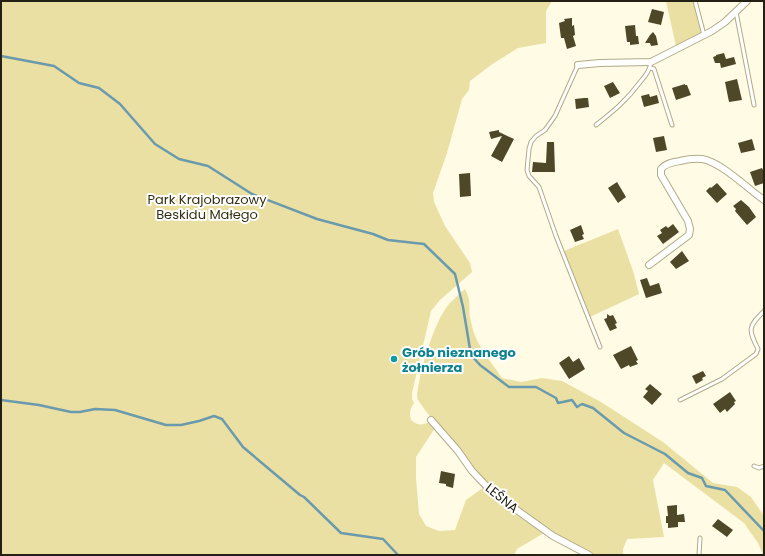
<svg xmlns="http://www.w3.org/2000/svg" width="765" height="556" font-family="Poppins,sans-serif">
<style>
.green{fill:#ebe0a3}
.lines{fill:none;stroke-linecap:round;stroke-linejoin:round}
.stream{stroke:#6a9aad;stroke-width:2.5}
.building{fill:#4e4828}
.lane-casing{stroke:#b1ab88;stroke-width:5}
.street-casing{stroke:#b1ab88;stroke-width:8}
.lane{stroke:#fff;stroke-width:3}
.street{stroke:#fff;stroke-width:6}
.culture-dot{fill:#0f9aa8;stroke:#fff;stroke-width:1.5}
.labels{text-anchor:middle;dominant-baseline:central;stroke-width:4;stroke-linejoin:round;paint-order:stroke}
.park-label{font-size:13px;fill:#342f12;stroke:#fff}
.culture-label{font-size:13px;font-weight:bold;fill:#0d838f;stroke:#fff;text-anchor:start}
.street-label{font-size:13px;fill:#242114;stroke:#fff}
</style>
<rect width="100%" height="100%" fill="#fffbe5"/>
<g class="green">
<path d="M 1,1 L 552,1 L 546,11 L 546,43 L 518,48 L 491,65 L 470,81 L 469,90 L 462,99 L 447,153 L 433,193 L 434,202 L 445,226 L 470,263 L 472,272 L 440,300 L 431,311 L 412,393 L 412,399 L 414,403 C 410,409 409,413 411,420 C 418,426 422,425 430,422 L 435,428 L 416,457 L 416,478 L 419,514 L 426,526 L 439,531 L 455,530 L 466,500 L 484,487 L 516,515 L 544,533 L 517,549 L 514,555 L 1,555 Z"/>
<path d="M 666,1 L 693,1 L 701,33 L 676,46 Z"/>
<path d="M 618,229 L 633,271 L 639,294 L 590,317 L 564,251 Z"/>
<path d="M 465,289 C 473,304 467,308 471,322 C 475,344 490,360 502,378 L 521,382 L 542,378 L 562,381 L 601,402 L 663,442 L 713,483 L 737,487 L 751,497 L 764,516 L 764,555 L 763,555 L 758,543 L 744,523 L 664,463 L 653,480 L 664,537 L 627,539 L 623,549 L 623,555 L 594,555 L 554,533 L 495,492 L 473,470 L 425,410 L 418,400 L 417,396 C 419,372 434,322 449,304 C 454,299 459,294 465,289 Z"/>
</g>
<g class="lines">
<g class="stream">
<path d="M 1,56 L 54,66 L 79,83 L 99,88 L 120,104 L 155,144 L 179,159 L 208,166 L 252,194 L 317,219 L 373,234 L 388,240 L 424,244 L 455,274 L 463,307 L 471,355 L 480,365 L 509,387 L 536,387 L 556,398 L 558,403 L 572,400 L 577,407 L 582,404 L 593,408 L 624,433 L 665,454 L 688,473 L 702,478 L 706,486 L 725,490 L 764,531"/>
<path d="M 1,400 L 39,405 L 71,412 L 80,412 L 95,409 L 115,410 L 166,425 L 181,425 L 199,421 L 214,416 L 222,419 L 243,447 L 300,495 L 304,497 L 341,533 L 383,539 L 398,555"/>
</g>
</g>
<g class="building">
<path d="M 652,9 L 664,12 L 661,25 L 648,22 Z"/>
<path d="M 572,18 L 572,26 L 574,25 L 575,35 L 573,36 L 576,46 L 567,49 L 564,38 L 561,38 L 559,23 L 565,21 L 564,19 Z"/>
<path d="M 635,25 L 636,36 L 638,36 L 639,44 L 630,45 L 630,42 L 627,42 L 625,26 Z"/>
<path d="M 653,32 L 656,36 L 658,45 L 651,46 L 650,43 L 645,43 L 650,35 Z"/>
<path d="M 724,53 L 726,59 L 734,57 L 736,64 L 721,68 L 720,63 L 715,63 L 713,57 L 716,56 L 716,55 Z"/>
<path d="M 737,79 L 742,100 L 729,102 L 725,82 Z"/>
<path d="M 613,82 L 620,93 L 610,98 L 604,86 Z"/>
<path d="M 685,84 L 685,85 L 687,85 L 691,95 L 676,100 L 672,88 Z"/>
<path d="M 649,94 L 650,97 L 657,95 L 659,103 L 644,107 L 641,96 Z"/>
<path d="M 584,98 L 588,98 L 589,107 L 576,109 L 575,99 Z"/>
<path d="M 499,130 L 499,132 L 514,139 L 502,162 L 491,156 L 502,136 L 491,139 L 489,132 Z"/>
<path d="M 664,136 L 667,150 L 656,152 L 653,138 Z"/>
<path d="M 752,139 L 755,150 L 741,153 L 738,143 Z"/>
<path d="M 547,142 L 554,142 L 555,172 L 532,172 L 533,162 L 546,163 Z"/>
<path d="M 762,168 L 764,172 L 764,183 L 755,186 L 750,172 Z"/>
<path d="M 470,173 L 471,196 L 460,197 L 459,174 Z"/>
<path d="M 617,182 L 626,197 L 618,203 L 608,188 Z"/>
<path d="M 717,183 L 727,194 L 717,203 L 706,191 L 710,187 L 711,188 Z"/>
<path d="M 741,200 L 749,207 L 756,217 L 747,225 L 735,211 L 736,209 L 733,206 Z"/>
<path d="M 673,224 L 679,232 L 663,244 L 657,236 L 662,233 L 660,230 L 666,226 L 668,228 Z"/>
<path d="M 581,225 L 584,234 L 582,235 L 584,239 L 575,242 L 570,230 Z"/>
<path d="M 682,251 L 689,261 L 676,269 L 670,262 Z"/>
<path d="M 647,278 L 650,286 L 659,283 L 662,293 L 646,298 L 640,280 Z"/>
<path d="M 607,314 L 610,316 L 613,315 L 617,323 L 615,324 L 617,328 L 610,331 L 604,319 L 607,318 Z"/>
<path d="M 631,346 L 638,360 L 636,361 L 638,364 L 630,367 L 629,365 L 621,369 L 613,355 Z"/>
<path d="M 569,356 L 573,362 L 579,358 L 585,369 L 569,379 L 559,363 Z"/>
<path d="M 703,371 L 706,376 L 702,378 L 703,380 L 696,384 L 692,376 Z"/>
<path d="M 650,384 L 662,394 L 652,405 L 643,397 L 648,391 L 645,389 Z"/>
<path d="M 730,392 L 736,401 L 734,402 L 735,404 L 727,412 L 725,409 L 720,413 L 713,404 Z"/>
<path d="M 441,471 L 455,474 L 453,488 L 446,486 L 446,484 L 439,483 Z"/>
<path d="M 677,505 L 677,515 L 684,514 L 685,522 L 678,522 L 678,527 L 668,528 L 668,523 L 666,523 L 666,516 L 668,516 L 667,506 Z"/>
<path d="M 718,519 L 733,530 L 727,537 L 712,526 Z"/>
</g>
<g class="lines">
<g class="lane-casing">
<g id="lane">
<path d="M 695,1 L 704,35"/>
<path d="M 736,12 L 754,105"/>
<path d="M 578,65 L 555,116 L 545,130 L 536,136 L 531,142 L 529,149 L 527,170 L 529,176 L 539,187 L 556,236 L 600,347"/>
<path d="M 650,68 L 654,69 L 672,125"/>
<path d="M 596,125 C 615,110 627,100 641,81 C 646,75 650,70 651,62"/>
<path d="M 680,400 L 722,379 L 756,354 L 758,349 C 748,329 748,327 764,311"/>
<path d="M 754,466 L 759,468 L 764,466"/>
<path d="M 699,555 L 700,538"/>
</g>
</g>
<g class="street-casing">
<g id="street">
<path d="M 578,65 L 600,63 L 651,62 L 712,31 L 725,22 L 747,1"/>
<path d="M 649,265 L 689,235 L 690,229 L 688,221 L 661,175 L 661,169 C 666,163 674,162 680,161 C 688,159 695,158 702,159 C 721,162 748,189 764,200"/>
<path d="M 431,420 L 458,451 L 472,471 L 493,493 L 553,536 L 589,555"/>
</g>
</g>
<use href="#lane" class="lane"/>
<use href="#street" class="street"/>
</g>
<circle class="culture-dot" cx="394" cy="359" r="4"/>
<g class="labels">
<g class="park-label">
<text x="207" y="199">Park Krajobrazowy<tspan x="207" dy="15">Beskidu Małego</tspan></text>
</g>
<g class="culture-label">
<text x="402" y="352">Grób nieznanego<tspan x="402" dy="15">żołnierza</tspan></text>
</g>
<g class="street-label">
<text transform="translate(502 498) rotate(39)">LEŚNA</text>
</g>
</g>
<rect width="765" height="556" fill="none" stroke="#242114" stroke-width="4"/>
</svg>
